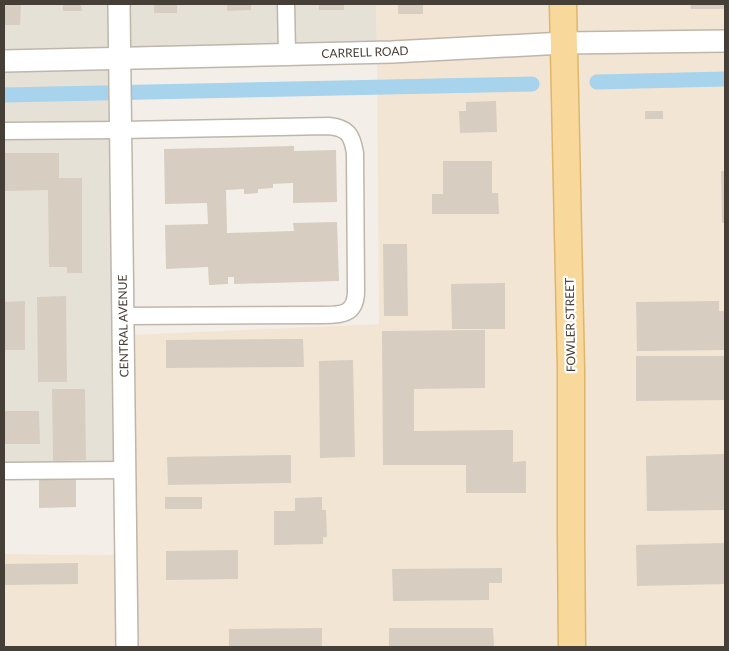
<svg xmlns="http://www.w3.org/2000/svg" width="729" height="651" font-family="Lato,sans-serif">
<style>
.residential{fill:#e6e1d6}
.commercial{fill:#f3e5d4}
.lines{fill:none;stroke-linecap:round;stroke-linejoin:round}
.canal{stroke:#a7d3ec;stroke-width:15}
.building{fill:#d7cdc1}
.minor-casing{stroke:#beb6ab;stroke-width:19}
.tertiary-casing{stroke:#beb6ab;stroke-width:24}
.primary-casing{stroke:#ddb66c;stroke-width:29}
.minor{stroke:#fff;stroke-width:16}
.tertiary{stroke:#fff;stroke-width:21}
.primary{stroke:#f8d99b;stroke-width:26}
.labels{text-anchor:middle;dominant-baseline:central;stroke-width:4.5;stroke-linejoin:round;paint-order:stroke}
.street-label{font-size:12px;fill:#463f37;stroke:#fff}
</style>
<rect width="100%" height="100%" fill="#f3efe8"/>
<g class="residential">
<path d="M 4,4 L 111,4 L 112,51 L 4,53 Z"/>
<path d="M 127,4 L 376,4 L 377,43 L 127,50 Z"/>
<path d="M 112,68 L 117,475 L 4,480 L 4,70 Z"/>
</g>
<g class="commercial">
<path d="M 376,4 L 555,4 L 556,34 L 377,43 Z"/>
<path d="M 571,4 L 725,4 L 725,33 L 571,34 Z"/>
<path d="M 725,50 L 725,647 L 580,647 L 572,51 Z"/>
<path d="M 556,52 L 565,647 L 135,647 L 130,335 L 379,324 L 377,60 Z"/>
<path d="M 4,554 L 118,555 L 119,647 L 4,647 Z"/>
</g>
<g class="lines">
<g class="canal">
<path d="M 597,82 L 725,79"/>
<path d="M 4,95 L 532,84"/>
</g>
</g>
<g class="building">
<path d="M 4,4 L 21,4 L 20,25 L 4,25 Z"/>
<path d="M 63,4 L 81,4 L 82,11 L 63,11 Z"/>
<rect x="154" y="4" width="23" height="9"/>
<path d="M 227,4 L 251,4 L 251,10 L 227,11 Z"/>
<rect x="319" y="4" width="25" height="6"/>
<rect x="398" y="4" width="25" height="10"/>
<path d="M 690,4 L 725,4 L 725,9 L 691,9 Z"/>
<path d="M 496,101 L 497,132 L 460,133 L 459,111 L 466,111 L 466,102 Z"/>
<rect x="645" y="111" width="18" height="8"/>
<path d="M 294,146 L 294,151 L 336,150 L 337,202 L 293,203 L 293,183 L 273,184 L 273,188 L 258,189 L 258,193 L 244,194 L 244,189 L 226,190 L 227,233 L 294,231 L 293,223 L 337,222 L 339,281 L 234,284 L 234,277 L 228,277 L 228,284 L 209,285 L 208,267 L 166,269 L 165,225 L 208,224 L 207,203 L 165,204 L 164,149 Z"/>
<path d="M 4,153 L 59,153 L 59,178 L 82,178 L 82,273 L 67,273 L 67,267 L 49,267 L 48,190 L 4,191 Z"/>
<path d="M 443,161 L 492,161 L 492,193 L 498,193 L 499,214 L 432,214 L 432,194 L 443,194 Z"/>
<path d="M 721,171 L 725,171 L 725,223 L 722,223 Z"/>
<path d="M 383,244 L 407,244 L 408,316 L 384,316 Z"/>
<path d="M 505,283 L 505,329 L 452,329 L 451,284 Z"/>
<path d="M 66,296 L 67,382 L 38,382 L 37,297 Z"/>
<path d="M 25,301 L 25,350 L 4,350 L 4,302 Z"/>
<path d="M 719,301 L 719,311 L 725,311 L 725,350 L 637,351 L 636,302 Z"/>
<path d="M 485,330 L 485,388 L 414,389 L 414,431 L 513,430 L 513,462 L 526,461 L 526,493 L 466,493 L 466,465 L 383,465 L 382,331 Z"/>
<path d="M 303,339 L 304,367 L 166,368 L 166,340 Z"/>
<path d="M 636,356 L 725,356 L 725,400 L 636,401 Z"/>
<path d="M 353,360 L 355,457 L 320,458 L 319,361 Z"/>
<path d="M 52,389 L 85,389 L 86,460 L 53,461 Z"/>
<path d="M 4,411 L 39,411 L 40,444 L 4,444 Z"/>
<path d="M 725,454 L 725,510 L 647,511 L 646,456 Z"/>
<path d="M 291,455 L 291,483 L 168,485 L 167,457 Z"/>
<path d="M 76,478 L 76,507 L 39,508 L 39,479 Z"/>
<rect x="165" y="497" width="37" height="12"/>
<path d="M 322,497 L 322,510 L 326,510 L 327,537 L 323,537 L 323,544 L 274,545 L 274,511 L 295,511 L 295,498 Z"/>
<path d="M 725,543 L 725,584 L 637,586 L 636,545 Z"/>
<path d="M 238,550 L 238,579 L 166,580 L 166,551 Z"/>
<path d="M 78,563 L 78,584 L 4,585 L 4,564 Z"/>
<path d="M 502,568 L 502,583 L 489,583 L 489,600 L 393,601 L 392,569 Z"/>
<path d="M 322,628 L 322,647 L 229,647 L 229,629 Z"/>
<path d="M 389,628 L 493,628 L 494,647 L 389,647 Z"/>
</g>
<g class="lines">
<g class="minor-casing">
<g id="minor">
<path d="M 286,4 L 287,54"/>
<path d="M 4,131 L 120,130 L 329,126 C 348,128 352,135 355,153 L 356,293 C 355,314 342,315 324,315 L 123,316"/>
<path d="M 4,471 L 125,470"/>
</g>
</g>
<g class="tertiary-casing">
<g id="tertiary">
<path d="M 119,4 L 127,647"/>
<path d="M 4,61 L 392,52 L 564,43 L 725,41"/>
</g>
</g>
<g class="primary-casing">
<path id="primary" d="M 563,4 L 571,369 L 571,535 L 572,647"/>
</g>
<use href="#minor" class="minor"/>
<use href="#tertiary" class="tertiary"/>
<use href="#primary" class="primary"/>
</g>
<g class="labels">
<g class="street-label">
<text transform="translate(365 52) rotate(-2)">CARRELL ROAD</text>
<text transform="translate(570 325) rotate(-91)">FOWLER STREET</text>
<text transform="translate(123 326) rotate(-91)">CENTRAL AVENUE</text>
</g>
</g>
<rect width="729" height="651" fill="none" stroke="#463f37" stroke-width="10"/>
</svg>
